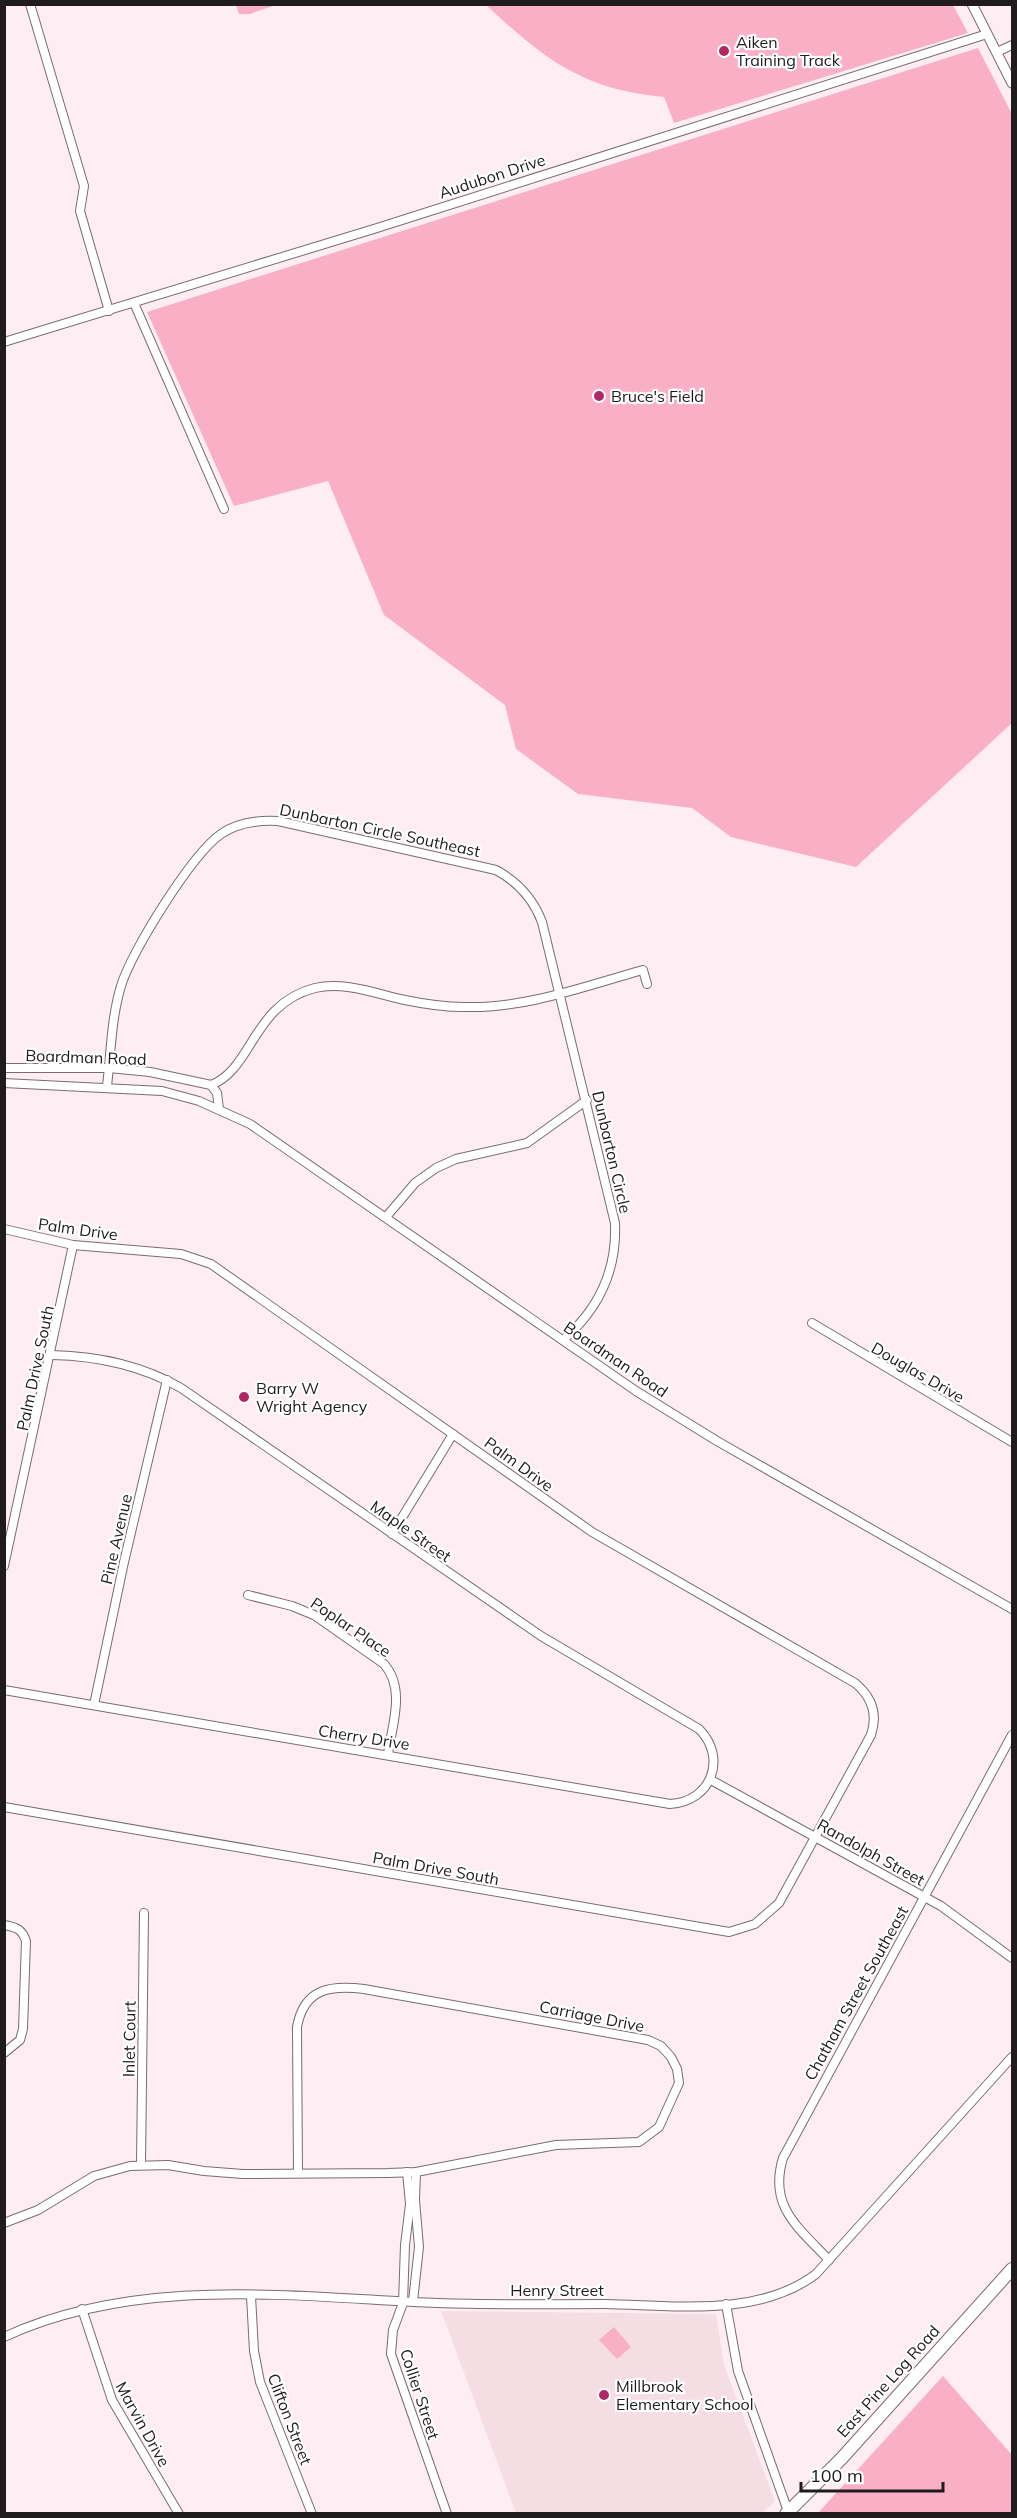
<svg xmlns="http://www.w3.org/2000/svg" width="1017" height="2518" font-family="Mulish,sans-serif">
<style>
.built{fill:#f5dde4}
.green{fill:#f9b0c7}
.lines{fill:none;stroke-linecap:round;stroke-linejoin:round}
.minor-casing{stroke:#796c6f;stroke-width:10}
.tertiary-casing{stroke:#796c6f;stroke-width:11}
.primary-casing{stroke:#796c6f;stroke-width:14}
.minor{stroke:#fff;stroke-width:8}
.tertiary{stroke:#fff;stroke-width:9}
.primary{stroke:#fff;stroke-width:12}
.poi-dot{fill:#b12664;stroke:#fff;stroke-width:2}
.labels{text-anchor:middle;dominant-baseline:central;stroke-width:4.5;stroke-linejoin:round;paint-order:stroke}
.poi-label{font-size:16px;fill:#201b1c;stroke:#fff;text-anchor:start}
.street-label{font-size:16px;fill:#201b1c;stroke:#fff}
</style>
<rect width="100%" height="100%" fill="#feeef3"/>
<path class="built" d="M 441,2311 L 716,2314 L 724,2365 L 775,2501 L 762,2513 L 516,2513 Z"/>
<g class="green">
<path d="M 236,5 L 236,4 L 276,5 L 250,14 L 239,14 Z"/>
<path d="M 486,5 L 953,5 L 968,33 L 674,123 L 664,97 C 583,90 544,59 486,5 Z"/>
<path d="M 978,48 L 1012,114 L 1012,723 L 856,867 L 731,837 L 692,808 L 578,794 L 516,749 L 505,705 L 384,615 L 328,481 L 234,506 L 147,312 Z"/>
<path d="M 614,2327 L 631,2347 L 617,2359 L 599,2340 Z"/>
<path d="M 943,2376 L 1012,2455 L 1012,2513 L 818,2513 Z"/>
</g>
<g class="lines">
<g class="minor-casing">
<g id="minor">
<path d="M 30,4 L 84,186 L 80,211 L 109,311"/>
<path d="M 997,52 L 1012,45"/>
<path d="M 134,303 L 224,509"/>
<path d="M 4,342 L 377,228 L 987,34"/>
<path d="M 4,1068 L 109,1068 L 150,1072 L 211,1085 L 217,1093 L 219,1109"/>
<path d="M 4,1083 L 162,1091 L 199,1101 L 250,1124 L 636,1391 L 717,1441 L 1012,1609"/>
<path d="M 211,1085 C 253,1069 252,1004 315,988 C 344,981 377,994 405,1000 C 424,1004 444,1007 464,1007 C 525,1009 585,986 643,970 L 647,984"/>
<path d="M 107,1086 C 111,1053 111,1019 121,986 C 131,952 192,854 221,834 C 238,822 258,820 278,821 L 496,870 C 518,882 533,898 542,922 L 615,1223 C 617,1271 599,1309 563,1340"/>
<path d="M 386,1217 L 415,1183 L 436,1168 L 456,1159 L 527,1143 L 587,1100"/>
<path d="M 4,1229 L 73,1245 L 181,1254 L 211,1264 L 592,1532 L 855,1683 C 872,1697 878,1714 871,1735 L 779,1903 L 755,1924 L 729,1932 L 4,1807"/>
<path d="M 812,1323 L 1012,1442"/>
<path d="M 392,1534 L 453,1434"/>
<path d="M 4,1566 L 73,1245"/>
<path d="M 248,1595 L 292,1606 L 314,1615 L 384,1664 C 406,1689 392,1725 388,1754"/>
<path d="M 4,1690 L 670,1804 C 711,1802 728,1758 699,1729 L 541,1636 L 181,1388 C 141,1365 98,1356 52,1355"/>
<path d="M 94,1705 L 124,1562 L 167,1380"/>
<path d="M 711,1780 L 941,1906 L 1012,1958"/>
<path d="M 4,1925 C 16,1927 22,1929 26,1941 L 23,2029 L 20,2040 L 4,2053"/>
<path d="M 141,2164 L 144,1913"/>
<path d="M 407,2172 L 410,2204 L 405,2245 L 403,2303 L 393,2330 L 391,2354 L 447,2514"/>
<path d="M 4,2223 L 38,2210 L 94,2176 L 130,2166 L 168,2165 L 204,2171 L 243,2174 L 388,2173 L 416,2172 L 556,2145 L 639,2142 L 659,2127 L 679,2083 L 677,2069 L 671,2057 L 661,2046 L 648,2040 L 364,1989 C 331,1985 304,1988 297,2027 L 298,2172"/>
<path d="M 829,2260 C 799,2228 768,2207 783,2158 L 1012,1735"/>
<path d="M 251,2296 L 254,2351 L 260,2382 L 312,2514"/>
<path d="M 413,2301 L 419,2247 L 415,2200 L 416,2172"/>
<path d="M 726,2304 L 738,2371 L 789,2514"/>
<path d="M 82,2309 L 112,2400 L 179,2514"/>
<path d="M 4,2337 C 139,2275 295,2297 438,2303 C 494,2305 549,2304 605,2304 C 674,2305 758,2318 816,2274 L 1012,2057"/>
</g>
</g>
<g class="tertiary-casing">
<path id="tertiary" d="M 972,4 L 1012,83"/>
</g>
<g class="primary-casing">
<path id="primary" d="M 786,2514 L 842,2458 L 1012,2269"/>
</g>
<use href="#minor" class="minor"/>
<use href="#tertiary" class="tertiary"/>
<use href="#primary" class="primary"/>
</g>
<g class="poi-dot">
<circle cx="724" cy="51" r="6"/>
<circle cx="599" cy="396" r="6"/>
<circle cx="244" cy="1397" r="6"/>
<circle cx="604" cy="2395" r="6"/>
</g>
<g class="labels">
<g class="poi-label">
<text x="736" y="42">Aiken<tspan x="736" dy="18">Training Track</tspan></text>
<text x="611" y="396">Bruce's Field</text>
<text x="256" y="1388">Barry W<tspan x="256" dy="18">Wright Agency</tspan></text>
<text x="616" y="2386">Millbrook<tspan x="616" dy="18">Elementary School</tspan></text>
</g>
<g class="street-label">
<text transform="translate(492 176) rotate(-18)">Audubon Drive</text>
<text transform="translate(380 830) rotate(12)">Dunbarton Circle Southeast</text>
<text transform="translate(86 1057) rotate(2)">Boardman Road</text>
<text transform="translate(612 1152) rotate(77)">Dunbarton Circle</text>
<text transform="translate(78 1229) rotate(8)">Palm Drive</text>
<text transform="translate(616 1359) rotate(34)">Boardman Road</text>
<text transform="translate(35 1368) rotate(-78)">Palm Drive South</text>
<text transform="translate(918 1372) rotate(30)">Douglas Drive</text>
<text transform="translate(519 1464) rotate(36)">Palm Drive</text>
<text transform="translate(411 1531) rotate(35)">Maple Street</text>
<text transform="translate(116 1539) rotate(-77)">Pine Avenue</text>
<text transform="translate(351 1627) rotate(34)">Poplar Place</text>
<text transform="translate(364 1737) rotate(9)">Cherry Drive</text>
<text transform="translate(871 1852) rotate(29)">Randolph Street</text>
<text transform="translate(436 1868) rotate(10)">Palm Drive South</text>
<text transform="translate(856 1993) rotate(-61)">Chatham Street Southeast</text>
<text transform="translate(592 2016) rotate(11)">Carriage Drive</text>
<text transform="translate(129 2039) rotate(-89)">Inlet Court</text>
<text x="557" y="2290">Henry Street</text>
<text transform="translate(888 2381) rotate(-48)">East Pine Log Road</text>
<text transform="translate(420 2394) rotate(72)">Collier Street</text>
<text transform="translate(290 2419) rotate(69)">Clifton Street</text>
<text transform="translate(143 2424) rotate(61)">Marvin Drive</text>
</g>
</g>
<rect width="1017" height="2518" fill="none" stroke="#201b1c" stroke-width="12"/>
<path d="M801 2482v9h142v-9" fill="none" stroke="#201b1c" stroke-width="3"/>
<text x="810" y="2482" font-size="18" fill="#201b1c" stroke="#ffffff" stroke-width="4.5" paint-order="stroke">100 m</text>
</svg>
